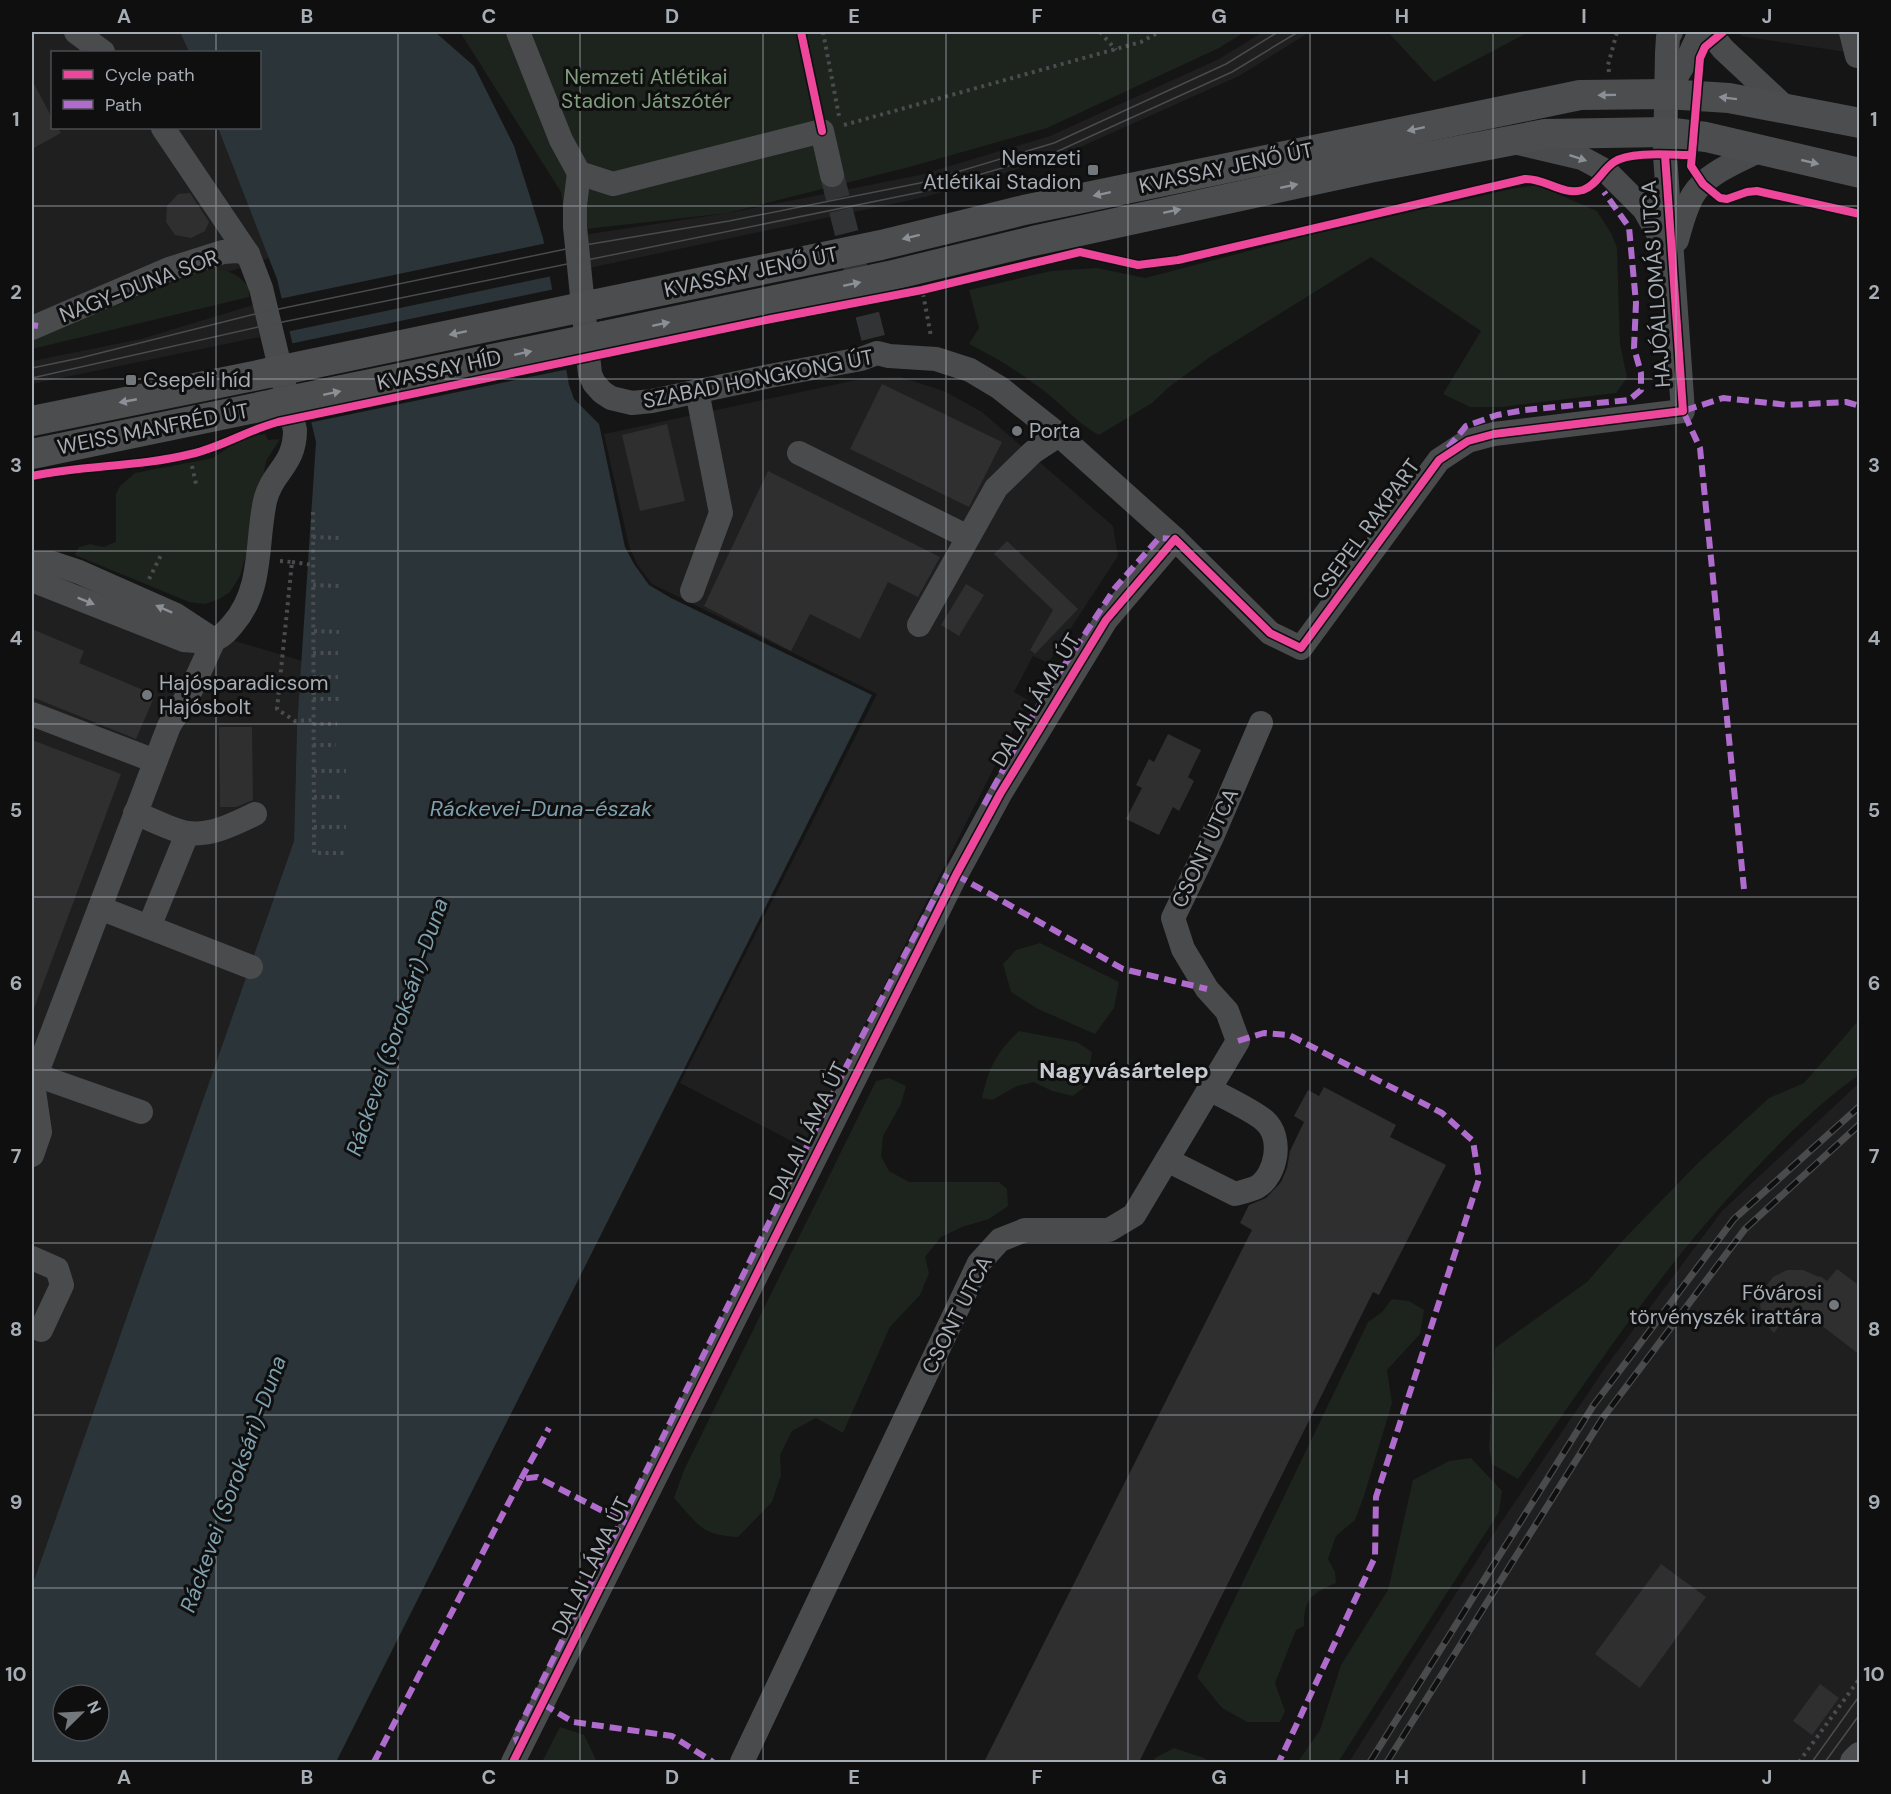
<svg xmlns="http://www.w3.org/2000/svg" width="1891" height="1794" font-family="'DM Sans',sans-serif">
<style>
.built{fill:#1f1f20}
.green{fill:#1d231d}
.water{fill:#2b3438;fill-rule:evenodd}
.pier{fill:#151515}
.building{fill:#2f2f30}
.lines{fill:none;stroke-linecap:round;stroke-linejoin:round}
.minor-tunnel{stroke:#323335;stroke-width:24;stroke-dasharray:24 12;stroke-linecap:butt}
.path{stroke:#4b4c4f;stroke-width:4;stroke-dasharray:3 4.5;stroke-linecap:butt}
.minor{stroke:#494b4d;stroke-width:24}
.major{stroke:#4b4d4f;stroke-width:30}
.tram{stroke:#494b4c;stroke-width:1.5}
.rail-casing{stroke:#494b4c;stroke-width:7}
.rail{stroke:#0f0f10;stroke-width:4.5;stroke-dasharray:14;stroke-linecap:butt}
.major-bridge{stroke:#4b4d4f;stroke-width:30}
.quiet{stroke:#b06ccc;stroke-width:6;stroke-dasharray:12 6;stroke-linecap:butt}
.cycleway-casing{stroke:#0f0f10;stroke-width:11}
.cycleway{stroke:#ed469a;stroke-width:8}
.oneway{fill:#8b9096}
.oneway2{fill:#8a9096}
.grid{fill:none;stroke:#a6adb5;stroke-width:1.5;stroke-opacity:0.55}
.poi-dot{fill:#73787d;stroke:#0f0f10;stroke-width:2}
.labels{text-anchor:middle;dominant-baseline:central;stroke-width:6;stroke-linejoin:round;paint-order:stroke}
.park-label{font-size:21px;fill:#819f7e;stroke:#0f0f10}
.poi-label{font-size:21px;fill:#a6adb5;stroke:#0f0f10;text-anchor:start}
.street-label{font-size:21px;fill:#a6adb5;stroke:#0f0f10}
.water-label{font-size:22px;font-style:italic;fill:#7fa0ae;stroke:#0f0f10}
.neighbourhood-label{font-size:22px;font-weight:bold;fill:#c7cbd1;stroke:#0f0f10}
.neatline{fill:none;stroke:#a6adb5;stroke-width:2}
.grid-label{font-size:20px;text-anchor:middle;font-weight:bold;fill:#a6adb5}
</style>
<rect width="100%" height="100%" fill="#151515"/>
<g class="built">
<path d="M 32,32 L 180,32 L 189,52 L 52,52 L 52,128 L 218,128 L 269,258 L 231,271 L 202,270 L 142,296 L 32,337 Z"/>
<path d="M 1263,32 L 1310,32 L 1239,76 L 1058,157 L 925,197 L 589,268 L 583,235 L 728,213 L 920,175 L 1050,136 L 1219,59 Z"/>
<path d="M 1742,32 L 1859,32 L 1859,54 L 1741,36 Z"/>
<path d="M 253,305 L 260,337 L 32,384 L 32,361 L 141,339 Z"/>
<path d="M 900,377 L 944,391 L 982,412 L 1113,526 L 1118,556 L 1048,663 L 1033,656 L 1014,692 L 1028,700 L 803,1147 L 680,1083 L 877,694 L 652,584 L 637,564 L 629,546 L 604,434 L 866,378 Z"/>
<path d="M 32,580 L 302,661 L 297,727 L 294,841 L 32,1586 Z"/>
<path d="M 1859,1083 L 1859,1762 L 1349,1762 L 1498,1527 L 1607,1365 L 1722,1211 Z"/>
</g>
<g class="green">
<path d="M 460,32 L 1245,32 L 1219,48 L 1047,128 L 913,166 L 728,213 L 568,231 L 561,192 Z"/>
<path d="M 1388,32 L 1529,32 L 1434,82 Z"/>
<path d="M 1537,185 L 1597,211 L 1612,235 L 1617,248 L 1620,344 L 1627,378 L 1616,393 L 1502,407 L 1470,407 L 1443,394 L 1481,331 L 1371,257 L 1210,357 L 1169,387 L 1152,403 L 1099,435 C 1082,426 1070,413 1055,400 C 1029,378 999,359 969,344 L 979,328 L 969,290 L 1051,271 L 1097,268 L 1145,278 L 1306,236 L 1511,189 Z"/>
<path d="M 217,269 C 232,271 239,276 249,287 L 249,297 L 32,349 L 32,337 L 142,296 L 202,270 Z"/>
<path d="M 265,434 L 268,440 L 280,439 L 266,461 L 256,520 L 240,576 L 230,592 L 219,599 L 205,604 L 189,602 L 75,555 L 79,547 L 90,544 L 103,547 L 116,542 L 116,494 L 120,486 L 135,473 L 213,458 L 232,445 L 252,436 Z"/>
<path d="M 1040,943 L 1119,982 L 1114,1008 L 1095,1034 L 1038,1009 L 1011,992 L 1003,964 L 1016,950 Z"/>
<path d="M 1859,1020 L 1859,1075 C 1823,1100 1791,1131 1761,1163 C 1668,1258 1594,1370 1518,1479 L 1492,1464 L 1489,1448 L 1495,1348 L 1587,1282 L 1626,1237 L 1698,1163 L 1769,1098 L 1804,1083 Z"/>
<path d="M 1019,1031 L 1077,1042 L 1092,1052 L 1086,1086 L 1073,1096 L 1052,1091 L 1034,1082 L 1017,1086 L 992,1100 L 982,1098 C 989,1067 996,1053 1019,1031 Z"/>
<path d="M 889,1078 L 906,1086 L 901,1104 L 883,1136 L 881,1156 L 889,1171 L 909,1182 L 999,1182 L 1007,1189 L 1008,1206 L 989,1219 L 962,1227 L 941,1237 L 925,1257 L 929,1273 L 920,1295 L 890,1327 L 843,1433 L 816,1418 L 792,1431 L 780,1455 L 781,1475 L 772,1502 L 738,1537 C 700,1535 699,1525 674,1498 L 684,1470 L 876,1081 Z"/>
<path d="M 1392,1299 L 1409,1301 L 1424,1310 L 1420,1334 L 1387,1370 L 1392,1403 L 1364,1496 L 1355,1520 L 1336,1536 L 1328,1559 L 1335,1572 L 1336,1583 C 1311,1594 1304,1599 1304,1626 L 1296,1630 L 1275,1683 L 1285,1711 L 1280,1722 L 1247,1722 L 1222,1708 L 1197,1677 L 1368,1322 L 1382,1312 Z"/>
<path d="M 1471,1458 L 1502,1491 L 1499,1512 L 1338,1762 L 1298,1762 L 1320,1730 L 1341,1665 L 1388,1590 L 1413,1480 L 1449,1461 Z"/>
<path d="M 560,1727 L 584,1735 L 597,1762 L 542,1762 Z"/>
<path d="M 1174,1748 L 1204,1758 L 1210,1762 L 1153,1762 L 1155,1758 Z"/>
</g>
<path class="water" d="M 180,32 L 435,32 L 474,66 L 514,146 L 543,238 L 569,385 L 574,399 L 599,424 L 625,547 L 634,564 L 649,585 L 671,598 L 872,695 L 336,1762 L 32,1762 L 32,1586 L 294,841 L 297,727 L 316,442 L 277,279 L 218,128 L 260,128 L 260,52 L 189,52 ZM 63,1695 L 99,1695 L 99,1731 L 63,1731 Z"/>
<g class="pier">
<path d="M 547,243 L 552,276 L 286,332 L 279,299 Z"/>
<path d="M 555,289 L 569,369 L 308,423 L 289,344 Z"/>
</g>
<g class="building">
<path d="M 32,80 L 52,118 L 52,128 L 58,128 L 61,133 L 32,149 Z"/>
<path d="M 190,193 L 209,222 L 205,231 L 191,238 L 175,235 L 166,222 L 167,206 L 178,194 Z"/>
<path d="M 882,384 L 1002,442 L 969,507 L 850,449 Z"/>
<path d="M 667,424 L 685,501 L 640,511 L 622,435 Z"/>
<path d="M 768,471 L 940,557 L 918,597 L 888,582 L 860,639 L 810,614 L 791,651 L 704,606 Z"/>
<path d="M 1007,541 L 1078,609 L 1035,654 L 1030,650 L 1053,610 L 994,554 Z"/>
<path d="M 966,584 L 984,595 L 959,636 L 941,625 Z"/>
<path d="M 32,629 L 84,651 L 79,663 L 155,695 L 136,739 L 32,697 Z"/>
<path d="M 219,727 L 252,727 L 253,800 L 236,807 L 220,807 Z"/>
<path d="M 1168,734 L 1201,750 L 1188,777 L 1194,781 L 1179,811 L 1173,807 L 1159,835 L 1126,819 L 1142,788 L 1136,785 L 1149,759 L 1154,762 Z"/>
<path d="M 32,740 L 121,774 L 33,1011 L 32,1011 Z"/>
<path d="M 1324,1087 L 1396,1125 L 1390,1137 L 1446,1165 L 1379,1295 L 1373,1292 L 1139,1762 L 984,1762 L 1252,1230 L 1240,1223 L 1249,1205 L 1266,1198 L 1281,1182 L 1287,1168 L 1290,1151 L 1304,1122 L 1294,1116 L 1308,1090 L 1319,1096 Z"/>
<path d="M 1837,1269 L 1860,1286 L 1860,1355 L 1795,1305 L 1774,1333 L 1763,1321 L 1760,1305 L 1763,1290 L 1773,1277 L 1787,1270 L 1803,1270 L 1819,1277 L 1820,1276 L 1827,1281 Z"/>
<path d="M 1661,1564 L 1706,1597 L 1640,1688 L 1595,1654 Z"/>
<path d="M 1820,1684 L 1839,1698 L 1812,1735 L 1793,1721 Z"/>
</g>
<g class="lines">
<path class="minor-tunnel" d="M 832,175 L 877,353"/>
<g class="path">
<path d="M 823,32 L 839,116"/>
<path d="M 1100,32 L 1116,50"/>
<path d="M 1609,72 L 1608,65 L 1617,32"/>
<path d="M 844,125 L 1141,42 L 1159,32"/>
<path d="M 923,294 L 931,336"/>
<path d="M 192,466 L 196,484"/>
<path d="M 313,512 L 314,853 L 348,853"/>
<path d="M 313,537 L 341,538"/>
<path d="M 280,561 L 292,562 L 277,709 L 295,721 L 314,720"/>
<path d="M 292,562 L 313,565"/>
<path d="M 149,579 L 162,553"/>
<path d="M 313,585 L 339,586"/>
<path d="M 314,631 L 339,632"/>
<path d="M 313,653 L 338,653"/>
<path d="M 313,677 L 338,677"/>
<path d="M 313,699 L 339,699"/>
<path d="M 313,724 L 337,724"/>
<path d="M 313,745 L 336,745"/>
<path d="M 314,771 L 346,771"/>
<path d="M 314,797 L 344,797"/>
<path d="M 314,827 L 346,827"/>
<path d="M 1799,1762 L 1860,1678"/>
</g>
<g class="minor">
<path d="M 76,32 L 103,52"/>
<path d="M 518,32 L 561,140 L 579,173 L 613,184 L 822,131 L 832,175"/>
<path d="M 1713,32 L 1715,39 L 1723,49 L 1786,108"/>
<path d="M 1851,32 L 1857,56"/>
<path d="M 1667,92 L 1690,54 L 1700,32"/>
<path d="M 1514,142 L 1582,158 L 1606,171 L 1644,209 L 1670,254"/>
<path d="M 579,173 L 575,205 L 575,227 L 590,374 L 594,383 L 602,392 L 611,398 L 632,403 L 652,401 L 770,376 L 861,359 L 877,353 L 889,356 L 936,359 L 970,370 L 1000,388 L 1059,435 L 1175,539 L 1270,633 L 1301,648 L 1439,460 L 1468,441 L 1494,434 L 1683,411 L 1665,155 L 1667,53 L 1668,37 L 1671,32"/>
<path d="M 1677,240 C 1681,225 1685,209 1693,195 C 1706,173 1738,162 1760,150"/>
<path d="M 32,328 L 169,269 L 223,252 L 238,251 L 248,254"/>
<path d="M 799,453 L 968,537"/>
<path d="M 32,563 L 52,563 L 79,572 L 176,615 L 214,640"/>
<path d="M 32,580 L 184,640 C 194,641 206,643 216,639 C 223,636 228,630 233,624 C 263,590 256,543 265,501 C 272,471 295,466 295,430 L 261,288 L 248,254 L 163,128"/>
<path d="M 692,591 L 721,513 L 697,391"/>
<path d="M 919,625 L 996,488 L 1033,452 L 1059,435"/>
<path d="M 32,714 L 155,761"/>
<path d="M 135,813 C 149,818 175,832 188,833 C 211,836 234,824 255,814"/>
<path d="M 100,908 L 251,967"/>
<path d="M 149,927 L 187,834"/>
<path d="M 36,1075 L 141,1112"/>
<path d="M 32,1155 L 40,1132 L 33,1084 L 36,1075 L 169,726 L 191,690 L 214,640"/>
<path d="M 1167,1160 L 1235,1194 C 1242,1192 1251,1190 1257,1187 C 1277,1175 1283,1137 1265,1121 C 1254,1111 1224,1097 1209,1089"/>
<path d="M 32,1258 L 57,1269 L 62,1285 L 41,1330"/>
<path d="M 513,1762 L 859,1070 L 956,875 L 1000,794 L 1106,620 L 1175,539"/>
<path d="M 742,1762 L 979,1263 L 1000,1240 L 1025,1230 L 1109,1230 L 1134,1215 L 1238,1041 L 1227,1011 L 1207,989 L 1183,949 L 1173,918 L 1212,837 L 1261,723"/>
</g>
<g class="major">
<path d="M 597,304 L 881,245 L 1024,210 L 1580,95 L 1666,94 L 1729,98 L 1860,123"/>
<path d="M 604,336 L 889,276 L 1033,241 L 1369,168 L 1545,134 L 1665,132 L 1706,137 L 1860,173"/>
<path d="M 32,421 L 268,373"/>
<path d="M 32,454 L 274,404"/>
<path d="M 1855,1762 L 1860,1757"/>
</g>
<g class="tram">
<path d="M 32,368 L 80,358 L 255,314 L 585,245 L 729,221 L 920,183 L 1054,143 L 1226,64 L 1278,32"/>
<path d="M 32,378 L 258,327 L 921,192 L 1056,152 L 1232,72 L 1298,32"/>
<path d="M 1812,1762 L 1860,1695"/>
<path d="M 1825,1762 L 1860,1714"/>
</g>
<g class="rail-casing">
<g id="rail">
<path d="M 1370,1762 L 1593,1406 L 1734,1219 L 1860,1106"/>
<path d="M 1387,1762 L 1602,1419 L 1745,1229 L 1860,1124"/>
</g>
</g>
<use href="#rail" class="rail"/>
<g class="major-bridge">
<path d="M 268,373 L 597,304"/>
<path d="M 274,404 L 604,336"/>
</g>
<g class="quiet">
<path d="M 32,325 L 38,326"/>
<path d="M 1448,448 L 1466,426 L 1497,415 L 1525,410 L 1629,400 L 1641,390 L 1641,373 L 1634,348 L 1636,303 L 1629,227 L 1604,192"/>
<path d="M 984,805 L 1030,720 L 1054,681 L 1115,588 L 1159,538 L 1175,539"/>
<path d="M 956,875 L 1123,969 L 1207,989"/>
<path d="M 1744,889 L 1700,448 L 1683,411 L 1723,398 L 1788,405 L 1846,402 L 1860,406"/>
<path d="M 1238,1041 L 1264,1033 L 1289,1035 L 1442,1113 L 1473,1141 L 1479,1179 L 1376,1497 L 1375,1557 L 1279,1762"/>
<path d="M 521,1479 L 549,1428"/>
<path d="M 543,1704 L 573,1722 L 672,1736 L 713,1762"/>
<path d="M 520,1748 L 515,1736 L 846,1067 L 947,874"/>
<path d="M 374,1762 L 521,1479 L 537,1477 L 628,1524"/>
</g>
<g class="cycleway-casing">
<g id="cycleway">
<path d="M 801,32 L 822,131"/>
<path d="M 1723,32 L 1705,47 L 1700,58 L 1691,166 L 1703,184 L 1720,198 L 1727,199 L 1747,192 L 1757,191 L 1860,214"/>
<path d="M 32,476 C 84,465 139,467 191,454 C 222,447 248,430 278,422 L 771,319 L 922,290 L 1080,252 L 1138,265 L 1178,260 L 1525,179 C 1545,178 1562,196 1583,190 C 1597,185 1602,170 1614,162 C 1630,151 1672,155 1691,155"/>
<path d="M 513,1762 L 956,875 L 1000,794 L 1106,620 L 1175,539 L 1270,633 L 1301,648 L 1439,460 L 1468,441 L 1494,434 L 1683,411 L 1665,155"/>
</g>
</g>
<use href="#cycleway" class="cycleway"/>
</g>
<defs><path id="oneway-solid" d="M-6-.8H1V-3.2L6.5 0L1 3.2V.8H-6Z" transform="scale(1.5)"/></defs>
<g class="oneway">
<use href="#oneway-solid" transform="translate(1607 95) rotate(179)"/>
<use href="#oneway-solid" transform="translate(1728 98) rotate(-173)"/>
<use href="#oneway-solid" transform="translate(1416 129) rotate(168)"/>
<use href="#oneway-solid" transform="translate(1810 162) rotate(13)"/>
<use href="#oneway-solid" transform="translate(1289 186) rotate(-12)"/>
<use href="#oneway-solid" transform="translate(1102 194) rotate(168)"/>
<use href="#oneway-solid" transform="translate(1172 211) rotate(-12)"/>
<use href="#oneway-solid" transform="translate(911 237) rotate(166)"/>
<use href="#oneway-solid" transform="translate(852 284) rotate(-12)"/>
<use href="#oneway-solid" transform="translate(661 324) rotate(-12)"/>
<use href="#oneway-solid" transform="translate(458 333) rotate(168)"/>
<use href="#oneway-solid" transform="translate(523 353) rotate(-12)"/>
<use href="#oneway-solid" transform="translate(332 393) rotate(-12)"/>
<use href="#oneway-solid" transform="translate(128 401) rotate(169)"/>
</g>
<g class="oneway2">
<use href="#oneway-solid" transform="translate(1578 158) rotate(18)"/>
<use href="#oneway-solid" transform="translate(86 601) rotate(22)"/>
<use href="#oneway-solid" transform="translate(164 609) rotate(-156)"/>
</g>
<path class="grid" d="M 216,32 L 216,52M 398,32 L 398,1762M 580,32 L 580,1762M 763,32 L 763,1762M 946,32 L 946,1762M 1128,32 L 1128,1762M 1310,32 L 1310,1762M 1493,32 L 1493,1762M 1676,32 L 1676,1762M 216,128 L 216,1762M 32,206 L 1860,206M 32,379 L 1860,379M 32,551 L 1860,551M 32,724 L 1860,724M 32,897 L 1860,897M 32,1070 L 1860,1070M 32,1243 L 1860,1243M 32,1415 L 1860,1415M 32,1588 L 1860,1588"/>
<g class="poi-dot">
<rect x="1087" y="164" width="12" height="12" rx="3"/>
<rect x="125" y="374" width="12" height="12" rx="3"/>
<circle cx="1017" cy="431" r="6"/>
<circle cx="147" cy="695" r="6"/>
<circle cx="1834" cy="1305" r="6"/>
</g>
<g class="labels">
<g class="park-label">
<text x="646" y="77">Nemzeti Atlétikai<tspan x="646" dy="24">Stadion Játszótér</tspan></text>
</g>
<g class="poi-label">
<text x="1081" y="158" text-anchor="end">Nemzeti<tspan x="1081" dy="24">Atlétikai Stadion</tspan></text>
<text x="143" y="380">Csepeli híd</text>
<text x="1029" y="431">Porta</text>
<text x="159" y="683">Hajósparadicsom<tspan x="159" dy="24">Hajósbolt</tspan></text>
<text x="1822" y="1293" text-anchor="end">Fővárosi<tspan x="1822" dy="24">törvényszék irattára</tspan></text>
</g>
<g class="street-label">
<text transform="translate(1226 168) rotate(-12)">KVASSAY JENŐ ÚT</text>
<text transform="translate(751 272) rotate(-12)">KVASSAY JENŐ ÚT</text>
<text transform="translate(1656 284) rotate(-94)">HAJÓÁLLOMÁS UTCA</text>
<text transform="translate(139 286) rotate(-21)">NAGY-DUNA SOR</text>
<text transform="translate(439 370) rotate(-12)">KVASSAY HÍD</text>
<text transform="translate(758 379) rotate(-11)">SZABAD HONGKONG ÚT</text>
<text transform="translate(153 429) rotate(-11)">WEISS MANFRÉD ÚT</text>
<text transform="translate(1366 529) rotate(-54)">CSEPEL RAKPART</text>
<text transform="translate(1036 700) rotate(-59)">DALAI LÁMA ÚT</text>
<text transform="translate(1205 848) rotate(-65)">CSONT UTCA</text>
<text transform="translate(808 1131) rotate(-64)">DALAI LÁMA ÚT</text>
<text transform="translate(957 1315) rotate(-63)">CSONT UTCA</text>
<text transform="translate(591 1566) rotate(-64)">DALAI LÁMA ÚT</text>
</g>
<g class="water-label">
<text x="541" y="808">Ráckevei-Duna-észak</text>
<text transform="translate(397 1027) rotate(-71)">Ráckevei (Soroksári)-Duna</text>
<text transform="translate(233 1484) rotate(-70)">Ráckevei (Soroksári)-Duna</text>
</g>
<g class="neighbourhood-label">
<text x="1124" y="1070">Nagyvásártelep</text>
</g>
</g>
<rect width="1891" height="1794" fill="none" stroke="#0f0f10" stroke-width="66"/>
<rect x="51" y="51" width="210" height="78" fill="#0f0f10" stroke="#4b4e52" stroke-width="1.5"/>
<rect x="63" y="70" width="30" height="9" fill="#ed469a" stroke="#4b4e52" stroke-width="1.5"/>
<text x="105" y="81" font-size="18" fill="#a6adb5">Cycle path</text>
<rect x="63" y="100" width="30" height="9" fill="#b06ccc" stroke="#4b4e52" stroke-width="1.5"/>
<text x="105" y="111" font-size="18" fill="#a6adb5">Path</text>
<g transform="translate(81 1713) rotate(66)"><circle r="28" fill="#0f0f10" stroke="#4b4e52" stroke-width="1.5"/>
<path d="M0-4.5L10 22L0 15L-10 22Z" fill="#73787d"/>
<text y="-9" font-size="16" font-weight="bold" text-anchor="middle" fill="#a6adb5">N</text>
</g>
<rect x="33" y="33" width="1825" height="1728" class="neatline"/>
<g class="grid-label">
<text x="124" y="23">A</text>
<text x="307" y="23">B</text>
<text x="489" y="23">C</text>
<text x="672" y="23">D</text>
<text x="854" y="23">E</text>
<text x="1037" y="23">F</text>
<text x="1219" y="23">G</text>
<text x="1402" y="23">H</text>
<text x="1584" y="23">I</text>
<text x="1767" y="23">J</text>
<text x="16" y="126">1</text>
<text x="1874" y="126">1</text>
<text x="16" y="299">2</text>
<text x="1874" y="299">2</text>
<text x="16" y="472">3</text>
<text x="1874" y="472">3</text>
<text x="16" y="645">4</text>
<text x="1874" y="645">4</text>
<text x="16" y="817">5</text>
<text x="1874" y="817">5</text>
<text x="16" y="990">6</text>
<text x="1874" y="990">6</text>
<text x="16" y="1163">7</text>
<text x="1874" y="1163">7</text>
<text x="16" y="1336">8</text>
<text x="1874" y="1336">8</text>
<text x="16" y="1509">9</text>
<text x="1874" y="1509">9</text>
<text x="16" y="1681">10</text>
<text x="1874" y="1681">10</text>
<text x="124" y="1784">A</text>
<text x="307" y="1784">B</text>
<text x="489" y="1784">C</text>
<text x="672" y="1784">D</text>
<text x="854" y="1784">E</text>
<text x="1037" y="1784">F</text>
<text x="1219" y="1784">G</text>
<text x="1402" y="1784">H</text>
<text x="1584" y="1784">I</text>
<text x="1767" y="1784">J</text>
</g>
</svg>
